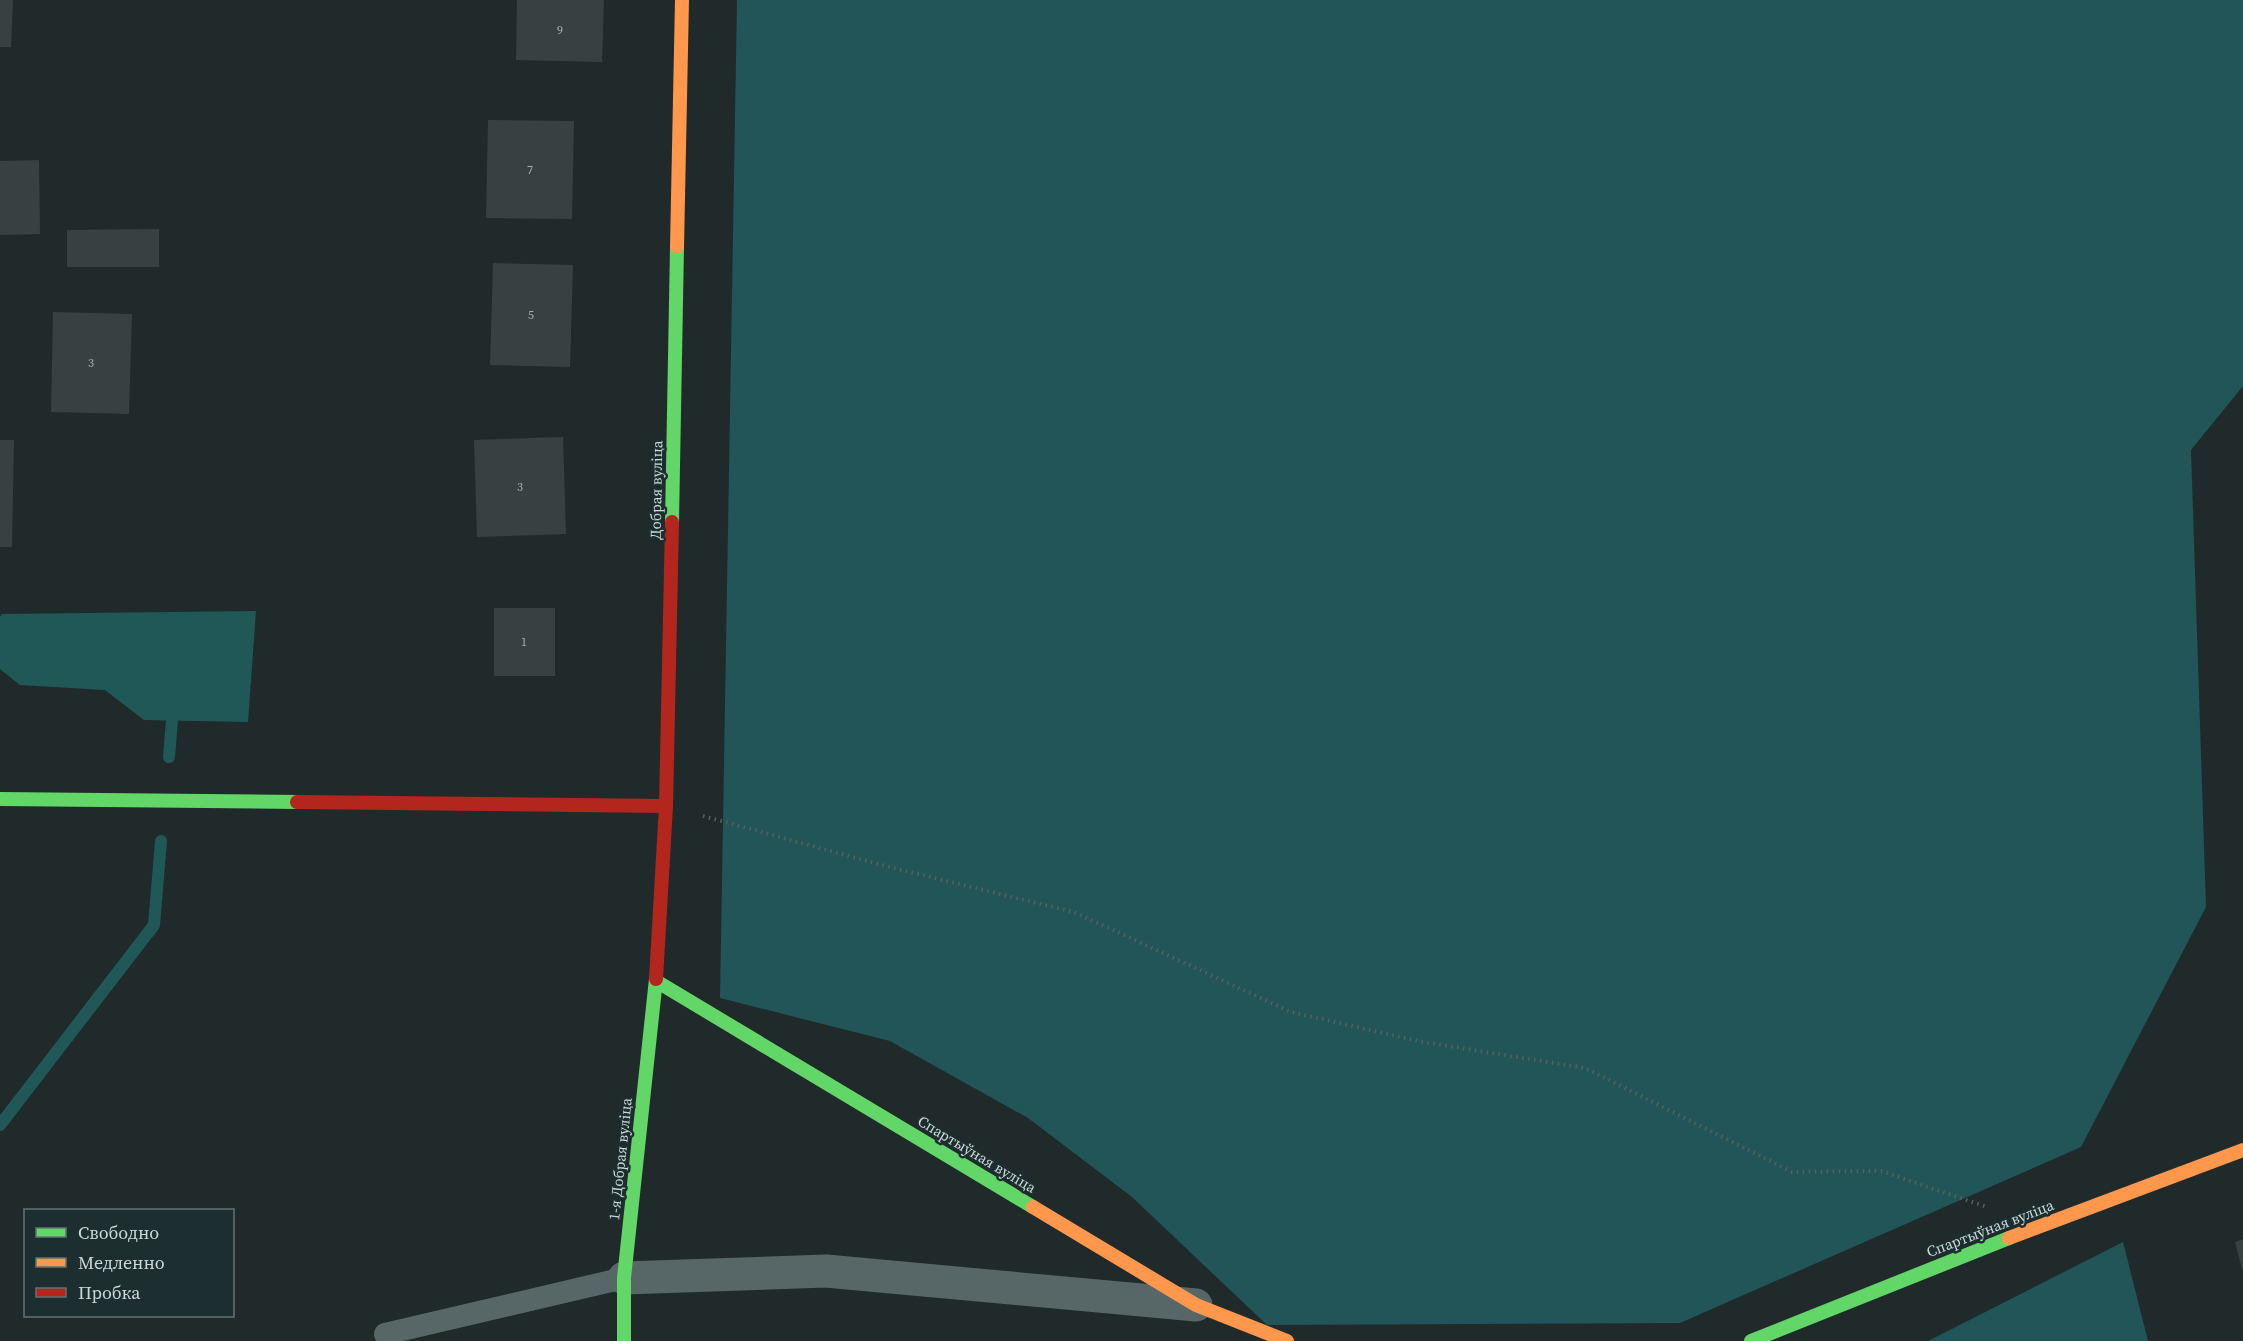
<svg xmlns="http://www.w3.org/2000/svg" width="2243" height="1341" font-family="'Source Serif 4',serif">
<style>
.forest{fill:#215557}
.water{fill:#205858}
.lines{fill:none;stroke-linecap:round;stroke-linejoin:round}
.stream{stroke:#205858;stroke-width:12}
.building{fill:#384141}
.path{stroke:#546061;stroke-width:4;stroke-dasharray:1.5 4.5;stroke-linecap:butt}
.lane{stroke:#576767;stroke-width:22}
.street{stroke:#576767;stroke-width:33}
.fast{stroke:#63d668;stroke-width:14}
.slow{stroke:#ff974d;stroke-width:14}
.jam{stroke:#b3261e;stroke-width:14}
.labels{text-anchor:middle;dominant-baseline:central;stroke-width:5;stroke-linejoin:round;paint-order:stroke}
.number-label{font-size:12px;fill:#a8b2b2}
.street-label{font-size:15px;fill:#cdd8d8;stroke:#1c2e2f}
</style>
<rect width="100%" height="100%" fill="#202a2b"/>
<g class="forest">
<path d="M 737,0 L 2243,0 L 2243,386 L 2191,450 L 2206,907 L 2081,1147 L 1680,1323 L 1267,1325 L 1132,1197 L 1028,1118 L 890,1041 L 720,998 Z"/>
<path d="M 2123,1242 L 2148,1341 L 1928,1341 Z"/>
</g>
<path class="water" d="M 256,611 L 248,722 L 144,720 L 105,690 L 20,685 L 0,669 L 0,617 L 2,614 Z"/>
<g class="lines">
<g class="stream">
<path d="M 169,757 L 172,720"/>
<path d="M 0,1125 L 154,925 L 161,841"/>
</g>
</g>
<g class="building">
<path d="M 0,0 L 13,0 L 11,47 L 0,47 Z"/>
<path d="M 517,0 L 604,0 L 602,62 L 516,60 Z"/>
<path d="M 488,120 L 574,121 L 572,219 L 486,218 Z"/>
<path d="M 39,160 L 40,234 L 0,235 L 0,161 Z"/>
<path d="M 159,229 L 159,267 L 67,267 L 67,230 Z"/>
<path d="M 493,263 L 573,265 L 570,367 L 490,365 Z"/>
<path d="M 53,312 L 132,314 L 129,414 L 51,412 Z"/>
<path d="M 563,437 L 566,534 L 477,537 L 474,440 Z"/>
<path d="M 0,440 L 14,440 L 12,547 L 0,547 Z"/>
<rect x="494" y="608" width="61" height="68"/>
<path d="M 2243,1239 L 2243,1269 L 2242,1269 L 2235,1242 Z"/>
</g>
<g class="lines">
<path class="path" d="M 703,816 L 893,868 L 1074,912 L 1291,1012 L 1423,1042 L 1585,1068 L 1792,1172 L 1881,1171 L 1987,1207"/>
<path class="lane" d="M 385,1334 L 624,1278"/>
<path class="street" d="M 624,1278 L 826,1271 L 1196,1305"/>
<g class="fast">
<path d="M 672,522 L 677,247"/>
<path d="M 0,799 L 297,802"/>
<path d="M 656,981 L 1033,1207"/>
<path d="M 624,1341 L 624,1278 L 656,979"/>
<path d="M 1751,1341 L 2009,1238"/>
</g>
<g class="slow">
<path d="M 677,247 L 682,0"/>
<path d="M 1033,1207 L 1196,1305 L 1287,1341"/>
<path d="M 2009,1238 L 2243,1150"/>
</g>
<g class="jam">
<path d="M 297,802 L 666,806"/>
<path d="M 656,979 L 666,806 L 672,522"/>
</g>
</g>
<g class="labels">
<g class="number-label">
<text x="560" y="30">9</text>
<text x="530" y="170">7</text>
<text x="531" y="315">5</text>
<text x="91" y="363">3</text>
<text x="520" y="487">3</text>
<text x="524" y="642">1</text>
</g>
<g class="street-label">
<text transform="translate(656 490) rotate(-89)">Добрая вуліца</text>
<text transform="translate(977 1154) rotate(31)">Спартыўная вуліца</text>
<text transform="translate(620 1159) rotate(-84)">1-я Добрая вуліца</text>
<text transform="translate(1990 1228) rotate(-21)">Спартыўная вуліца</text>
</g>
</g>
<rect x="24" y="1209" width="210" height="108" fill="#1c2e2f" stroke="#637273" stroke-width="1.5"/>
<rect x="36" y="1228" width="30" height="9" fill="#63d668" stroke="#637273" stroke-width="1.5"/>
<text x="78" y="1239" font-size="18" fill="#cdd8d8">Свободно</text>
<rect x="36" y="1258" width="30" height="9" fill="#ff974d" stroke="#637273" stroke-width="1.5"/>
<text x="78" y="1269" font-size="18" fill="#cdd8d8">Медленно</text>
<rect x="36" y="1288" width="30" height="9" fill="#b3261e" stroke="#637273" stroke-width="1.5"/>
<text x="78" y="1299" font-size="18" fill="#cdd8d8">Пробка</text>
</svg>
